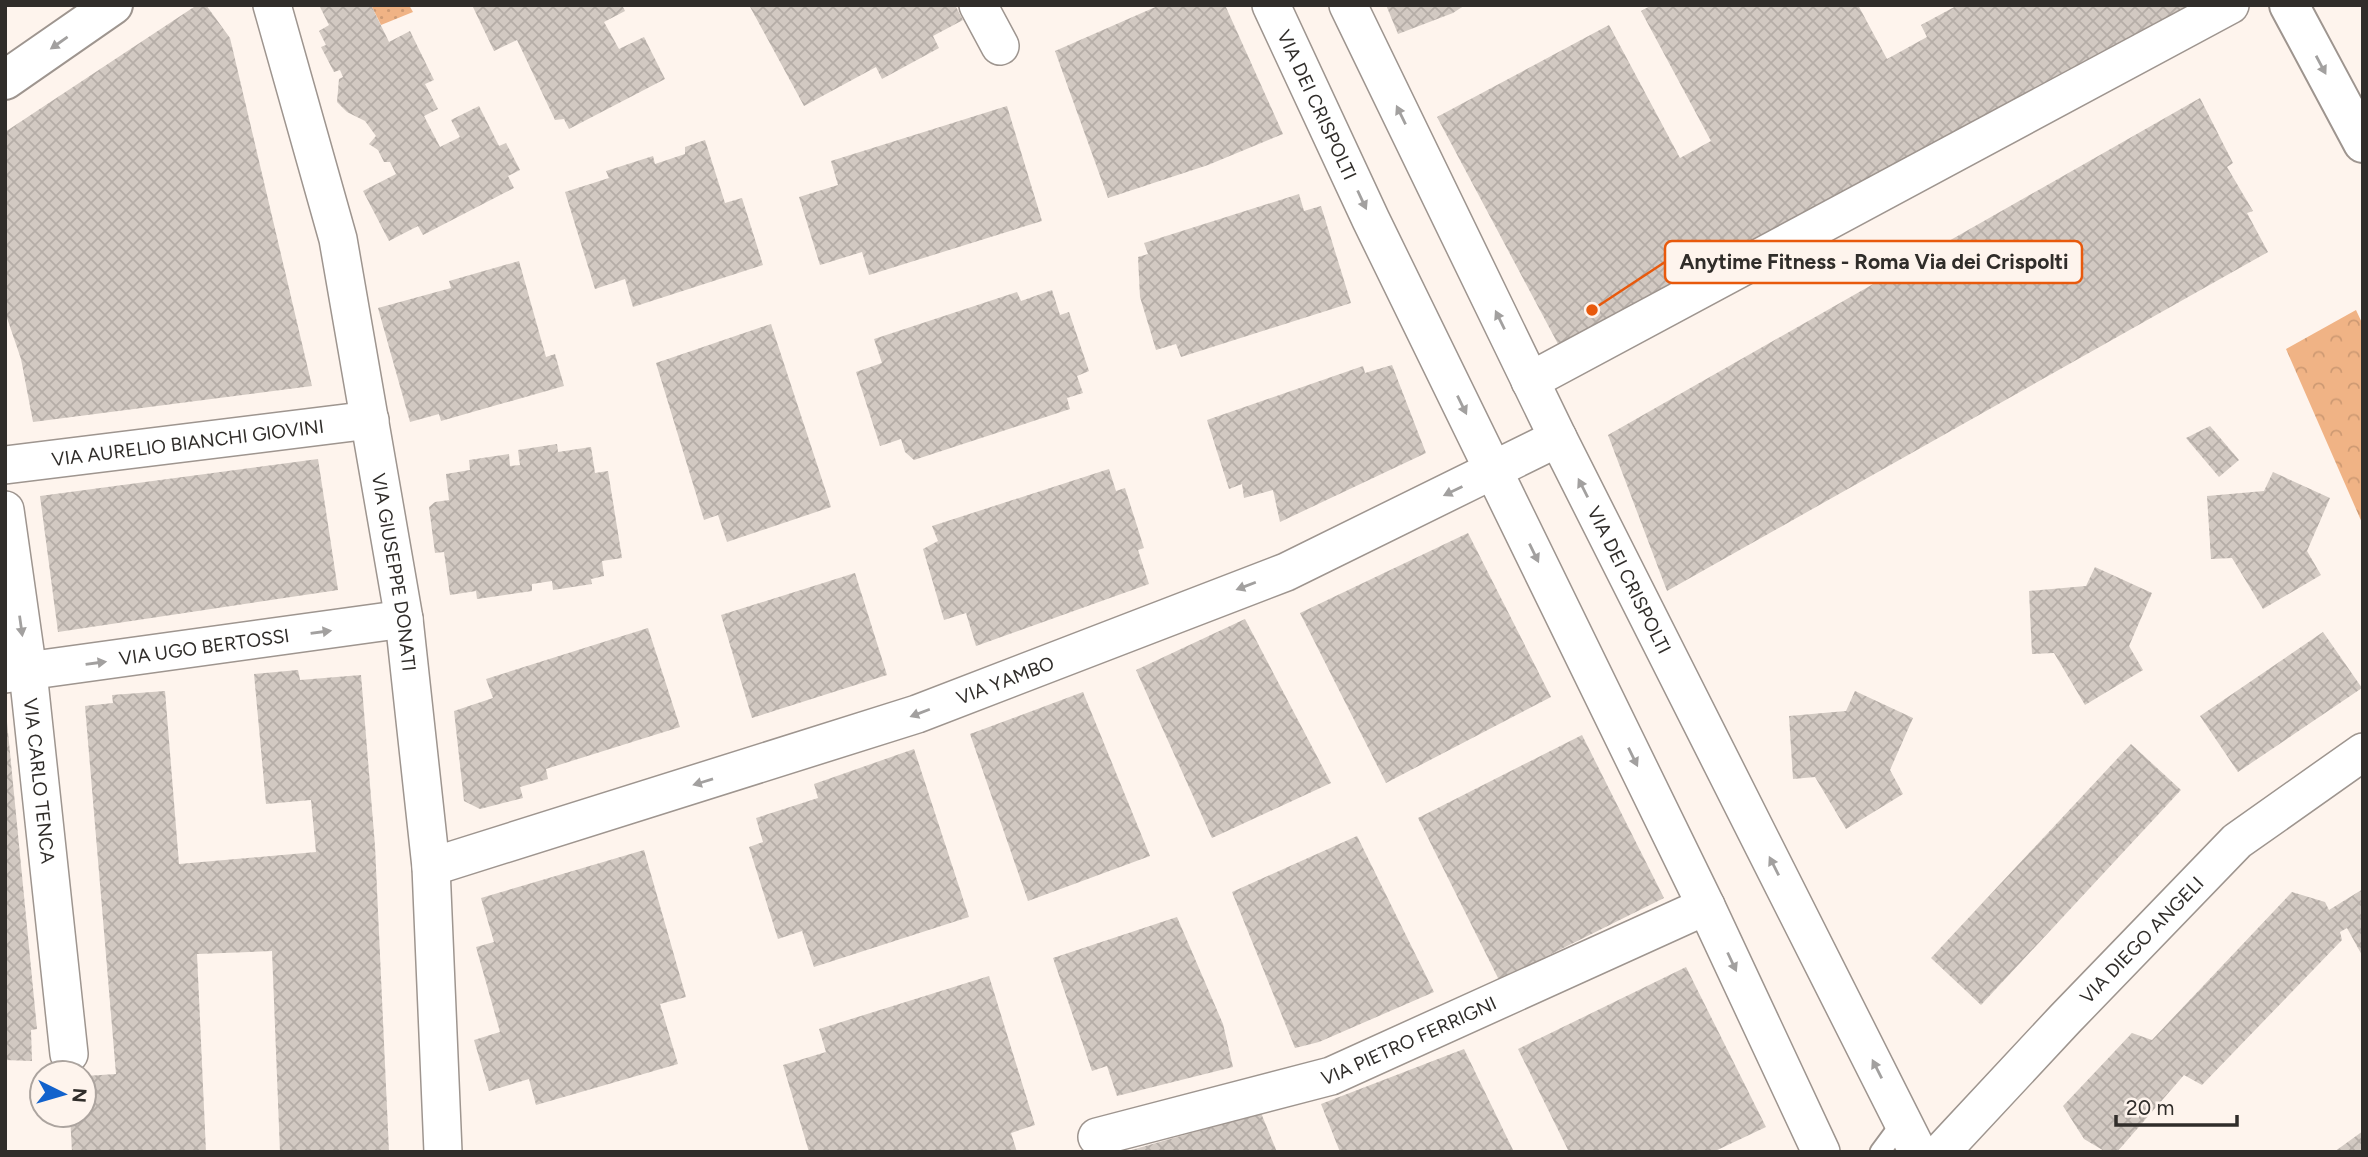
<svg xmlns="http://www.w3.org/2000/svg" width="2368" height="1157" font-family="Figtree,sans-serif">
<style>
.grass{fill:url(#grass-dots)}
.park{fill:url(#park-crowns)}
.building{fill:url(#building-cross-hatch)}
.lines{fill:none;stroke-linecap:round;stroke-linejoin:round}
.service-casing{stroke:#9e958f;stroke-width:23}
.minor-casing{stroke:#9e958f;stroke-width:40}
.tertiary-casing{stroke:#9e958f;stroke-width:42}
.primary-casing{stroke:#9e958f;stroke-width:42}
.service{stroke:#fff;stroke-width:19}
.minor{stroke:#fff;stroke-width:37}
.tertiary{stroke:#fff;stroke-width:38}
.primary{stroke:#fff;stroke-width:38}
.oneway{fill:#a2a09f}
.labels{text-anchor:middle;dominant-baseline:central;stroke-width:7;stroke-linejoin:round;paint-order:stroke}
.street-label{font-size:19px;fill:#302d2a;stroke:#fef4ed}
.leader{fill:none;stroke:#e8590c;stroke-width:2.5}
.callout-dot{fill:#e8590c;stroke:#fef4ed;stroke-width:2.5}
.callout{fill:#fef4ed;stroke:#e8590c;stroke-width:2.5}
.callout-label{font-size:21px;text-anchor:middle;font-weight:bold;fill:#302d2a}
</style>
<defs>
<pattern id="grass-dots" width="8" height="8" patternUnits="userSpaceOnUse" patternTransform="scale(1.75)"><rect width="8" height="8" fill="#f0b385"/><path d="M2 2h.1M6 6h.1" fill="none" stroke="#ce9a73" stroke-width="1.8" stroke-linecap="round"/></pattern>
<pattern id="park-crowns" width="20" height="18" patternUnits="userSpaceOnUse" patternTransform="scale(1.75)"><rect width="20" height="18" fill="#f0b385"/><path d="M2 6a3 3 0 1 1 6 0M12 15a3 3 0 1 1 6 0" fill="none" stroke="#ce9a73"/></pattern>
<pattern id="building-cross-hatch" width="8" height="8" patternUnits="userSpaceOnUse" patternTransform="scale(1.75)"><rect width="8" height="8" fill="#d2c9c2"/><path d="M0 0l8 8M0 8l8-8" fill="none" stroke="#b5ada7"/></pattern>
</defs>
<rect width="100%" height="100%" fill="#fef4ed"/>
<path class="grass" d="M 371,5 L 409,5 L 413,12 L 381,25 Z"/>
<path class="park" d="M 2356,310 L 2363,325 L 2363,525 L 2286,349 Z"/>
<g class="building">
<path d="M 197,5 L 206,5 L 230,38 L 312,386 L 33,422 L 21,359 L 5,312 L 5,132 Z"/>
<path d="M 319,5 L 371,5 L 389,42 L 410,31 L 434,80 L 425,84 L 438,109 L 424,116 L 440,147 L 460,137 L 451,120 L 479,106 L 499,146 L 506,143 L 520,170 L 508,176 L 514,188 L 423,235 L 418,226 L 389,241 L 363,191 L 396,174 L 390,162 L 384,162 L 378,150 L 369,144 L 376,136 L 365,121 L 347,112 L 337,102 L 339,79 L 343,77 L 340,70 L 334,72 L 321,47 L 326,45 L 319,31 L 329,25 Z"/>
<path d="M 472,5 L 622,5 L 625,11 L 604,22 L 619,49 L 644,37 L 665,79 L 569,129 L 564,119 L 555,120 L 517,40 L 494,51 Z"/>
<path d="M 749,5 L 955,5 L 963,20 L 933,36 L 939,48 L 882,79 L 876,67 L 804,106 Z"/>
<path d="M 1160,5 L 1225,5 L 1283,134 L 1208,165 L 1108,198 L 1055,51 Z"/>
<path d="M 1386,5 L 1465,5 L 1453,13 L 1398,34 Z"/>
<path d="M 1652,5 L 1858,5 L 1887,59 L 1927,37 L 1921,25 L 1958,5 L 2191,5 L 1558,344 L 1437,117 L 1609,25 L 1680,158 L 1711,141 L 1641,11 Z"/>
<path d="M 2200,98 L 2233,163 L 2227,167 L 2253,211 L 2247,213 L 2268,252 L 1667,591 L 1608,435 Z"/>
<path d="M 1007,106 L 1042,221 L 869,275 L 862,252 L 820,265 L 799,197 L 838,185 L 831,161 Z"/>
<path d="M 705,140 L 725,203 L 742,198 L 763,265 L 633,307 L 625,279 L 595,289 L 565,192 L 609,178 L 606,171 L 653,156 L 655,164 L 685,154 L 685,147 Z"/>
<path d="M 1299,194 L 1304,211 L 1321,206 L 1351,303 L 1181,357 L 1176,344 L 1156,350 L 1140,297 L 1138,257 L 1148,254 L 1144,243 Z"/>
<path d="M 519,261 L 546,357 L 555,354 L 564,386 L 441,421 L 439,414 L 410,422 L 378,308 L 451,288 L 449,281 Z"/>
<path d="M 1052,290 L 1060,315 L 1069,312 L 1089,371 L 1077,376 L 1083,393 L 1067,398 L 1070,409 L 914,460 L 905,452 L 901,439 L 880,446 L 856,372 L 882,363 L 874,339 L 1017,292 L 1021,301 Z"/>
<path d="M 771,324 L 831,507 L 727,542 L 718,515 L 704,520 L 656,363 Z"/>
<path d="M 1392,365 L 1426,453 L 1280,522 L 1273,490 L 1244,498 L 1242,484 L 1229,489 L 1207,420 L 1363,366 L 1365,373 Z"/>
<path d="M 2210,426 L 2239,460 L 2219,477 L 2186,438 Z"/>
<path d="M 557,444 L 558,452 L 591,447 L 595,473 L 608,471 L 622,558 L 602,561 L 604,576 L 591,579 L 592,584 L 553,590 L 552,581 L 532,584 L 532,591 L 477,599 L 476,591 L 450,595 L 444,552 L 435,553 L 429,507 L 435,502 L 449,500 L 446,474 L 470,470 L 469,460 L 509,454 L 510,466 L 520,465 L 518,450 Z"/>
<path d="M 318,459 L 338,590 L 58,632 L 40,496 Z"/>
<path d="M 1109,469 L 1116,491 L 1125,488 L 1144,548 L 1138,550 L 1149,584 L 976,646 L 966,613 L 944,620 L 923,549 L 938,541 L 932,526 Z"/>
<path d="M 2273,472 L 2330,498 L 2307,551 L 2321,575 L 2263,609 L 2232,558 L 2211,559 L 2207,496 L 2264,491 Z"/>
<path d="M 1468,533 L 1551,697 L 1386,783 L 1300,613 Z"/>
<path d="M 2095,567 L 2152,593 L 2129,646 L 2143,670 L 2085,705 L 2054,653 L 2032,654 L 2029,591 L 2086,586 Z"/>
<path d="M 855,573 L 887,675 L 752,718 L 721,615 Z"/>
<path d="M 1245,619 L 1331,783 L 1212,838 L 1136,670 Z"/>
<path d="M 648,628 L 680,727 L 546,769 L 548,779 L 520,787 L 523,798 L 480,809 L 464,801 L 454,711 L 493,698 L 486,679 Z"/>
<path d="M 2323,632 L 2362,688 L 2238,772 L 2200,716 Z"/>
<path d="M 298,670 L 300,680 L 361,675 L 375,846 L 389,1152 L 280,1152 L 272,951 L 197,954 L 206,1152 L 72,1152 L 70,1115 L 84,1115 L 84,1103 L 87,1103 L 85,1076 L 116,1074 L 85,706 L 113,703 L 112,695 L 165,691 L 179,864 L 316,852 L 311,800 L 266,804 L 254,674 Z"/>
<path d="M 1855,691 L 1913,718 L 1890,770 L 1903,794 L 1846,829 L 1815,777 L 1793,779 L 1789,716 L 1846,711 Z"/>
<path d="M 1083,692 L 1150,856 L 1028,901 L 970,734 Z"/>
<path d="M 5,722 L 7,722 L 37,1029 L 31,1030 L 32,1061 L 5,1060 Z"/>
<path d="M 1582,735 L 1664,898 L 1499,980 L 1418,818 Z"/>
<path d="M 2131,744 L 2181,790 L 1981,1005 L 1931,958 Z"/>
<path d="M 914,749 L 969,917 L 814,967 L 802,931 L 778,939 L 749,847 L 763,842 L 756,818 L 818,798 L 814,784 Z"/>
<path d="M 1357,836 L 1434,992 L 1319,1042 L 1295,1048 L 1232,892 Z"/>
<path d="M 644,850 L 686,997 L 660,1004 L 678,1064 L 536,1105 L 529,1079 L 489,1091 L 474,1040 L 500,1032 L 476,947 L 494,942 L 481,898 Z"/>
<path d="M 2363,889 L 2363,957 L 2347,928 L 2340,932 L 2342,940 L 2202,1085 L 2184,1075 L 2117,1152 L 2106,1152 L 2084,1139 L 2063,1106 L 2132,1033 L 2152,1040 L 2292,892 L 2325,902 L 2329,910 Z"/>
<path d="M 1177,917 L 1223,1024 L 1233,1067 L 1117,1096 L 1107,1066 L 1092,1071 L 1053,958 Z"/>
<path d="M 1686,967 L 1766,1127 L 1713,1152 L 1569,1152 L 1518,1049 Z"/>
<path d="M 989,976 L 1035,1125 L 1011,1133 L 1017,1152 L 809,1152 L 783,1065 L 826,1052 L 819,1029 Z"/>
<path d="M 1464,1049 L 1514,1152 L 1340,1152 L 1321,1104 Z"/>
<path d="M 1261,1113 L 1277,1152 L 1128,1152 L 1128,1151 Z"/>
<path d="M 2363,1131 L 2363,1152 L 2334,1152 Z"/>
</g>
<g class="lines">
<g class="service-casing">
<path id="service" d="M 1880,1152 L 1903,1121"/>
</g>
<g class="minor-casing">
<g id="minor">
<path id="s1" d="M 272,5 L 338,239 L 404,619 L 431,867 L 443,1152"/>
<path d="M 978,5 L 1000,46"/>
<path id="s2" d="M 1271,5 L 1371,220 L 1706,906 L 1821,1152"/>
<path id="s3" d="M 1348,5 L 1558,438 L 1918,1152"/>
<path d="M 1530,381 L 2230,5"/>
<path id="s4" d="M 5,465 L 370,420"/>
<path id="s5" d="M 5,510 L 28,672 L 69,1054"/>
<path id="s6" d="M 5,674 L 404,619"/>
<path id="s7" d="M 431,867 L 917,714 L 1286,572 L 1558,438"/>
<path id="s8" d="M 1097,1137 L 1331,1076 L 1706,906"/>
<path id="s9" d="M 1941,1152 L 2065,1019 L 2237,841 L 2363,752"/>
</g>
</g>
<g class="tertiary-casing">
<path id="tertiary" d="M 5,80 L 113,5"/>
</g>
<g class="primary-casing">
<path id="primary" d="M 2289,5 L 2363,143"/>
</g>
<use href="#service" class="service"/>
<use href="#minor" class="minor"/>
<use href="#tertiary" class="tertiary"/>
<use href="#primary" class="primary"/>
</g>
<defs><path id="oneway-solid" d="M-6-.8H1V-3.2L6.5 0L1 3.2V.8H-6Z" transform="scale(1.75)"/></defs>
<g class="oneway">
<use href="#oneway-solid" transform="translate(59 43) rotate(145)"/>
<use href="#oneway-solid" transform="translate(2321 65) rotate(62)"/>
<use href="#oneway-solid" transform="translate(1401 115) rotate(-116)"/>
<use href="#oneway-solid" transform="translate(1362 200) rotate(65)"/>
<use href="#oneway-solid" transform="translate(1500 320) rotate(-116)"/>
<use href="#oneway-solid" transform="translate(1462 405) rotate(64)"/>
<use href="#oneway-solid" transform="translate(1583 488) rotate(-117)"/>
<use href="#oneway-solid" transform="translate(1453 491) rotate(154)"/>
<use href="#oneway-solid" transform="translate(1534 553) rotate(64)"/>
<use href="#oneway-solid" transform="translate(1246 586) rotate(159)"/>
<use href="#oneway-solid" transform="translate(21 626) rotate(82)"/>
<use href="#oneway-solid" transform="translate(321 632) rotate(-8)"/>
<use href="#oneway-solid" transform="translate(96 663) rotate(-8)"/>
<use href="#oneway-solid" transform="translate(920 713) rotate(159)"/>
<use href="#oneway-solid" transform="translate(1633 757) rotate(64)"/>
<use href="#oneway-solid" transform="translate(703 782) rotate(163)"/>
<use href="#oneway-solid" transform="translate(1774 866) rotate(-117)"/>
<use href="#oneway-solid" transform="translate(1732 962) rotate(65)"/>
<use href="#oneway-solid" transform="translate(1877 1069) rotate(-117)"/>
</g>
<g class="labels">
<g class="street-label">
<text stroke="none"><textPath href="#s2" startOffset="110">VIA DEI CRISPOLTI</textPath></text>
<text stroke="none"><textPath href="#s4" startOffset="184">VIA AURELIO BIANCHI GIOVINI</textPath></text>
<text stroke="none"><textPath href="#s1" startOffset="581">VIA GIUSEPPE DONATI</textPath></text>
<text stroke="none"><textPath href="#s3" startOffset="640">VIA DEI CRISPOLTI</textPath></text>
<text stroke="none"><textPath href="#s6" startOffset="201">VIA UGO BERTOSSI</textPath></text>
<text stroke="none"><textPath href="#s7" startOffset="604">VIA YAMBO</textPath></text>
<text stroke="none"><textPath href="#s5" startOffset="273">VIA CARLO TENCA</textPath></text>
<text stroke="none"><textPath href="#s9" startOffset="292">VIA DIEGO ANGELI</textPath></text>
<text stroke="none"><textPath href="#s8" startOffset="327">VIA PIETRO FERRIGNI</textPath></text>
</g>
</g>
<path class="leader" d="M1592 310L1665 262"/>
<circle class="callout-dot" cx="1592" cy="310" r="7"/>
<rect class="callout" x="1665" y="241" width="417" height="42" rx="7"/>
<g class="callout-label">
<text x="1874" y="269">Anytime Fitness - Roma Via dei Crispolti</text>
</g>
<rect width="2368" height="1157" fill="none" stroke="#302d2a" stroke-width="14"/>
<g transform="translate(63 1094) rotate(95)"><circle r="33" fill="#fef4ed" stroke="#aca49f" stroke-width="2"/>
<path d="M0-5L12 26L0 18L-12 26Z" fill="#1262cc"/>
<text y="-10" font-size="19" font-weight="bold" text-anchor="middle" fill="#302d2a">N</text>
</g>
<path d="M2116 1115v10h121v-10" fill="none" stroke="#302d2a" stroke-width="3.5"/>
<text x="2126" y="1115" font-size="21" fill="#302d2a" stroke="#fef4ed" stroke-width="5" paint-order="stroke">20 m</text>
</svg>
